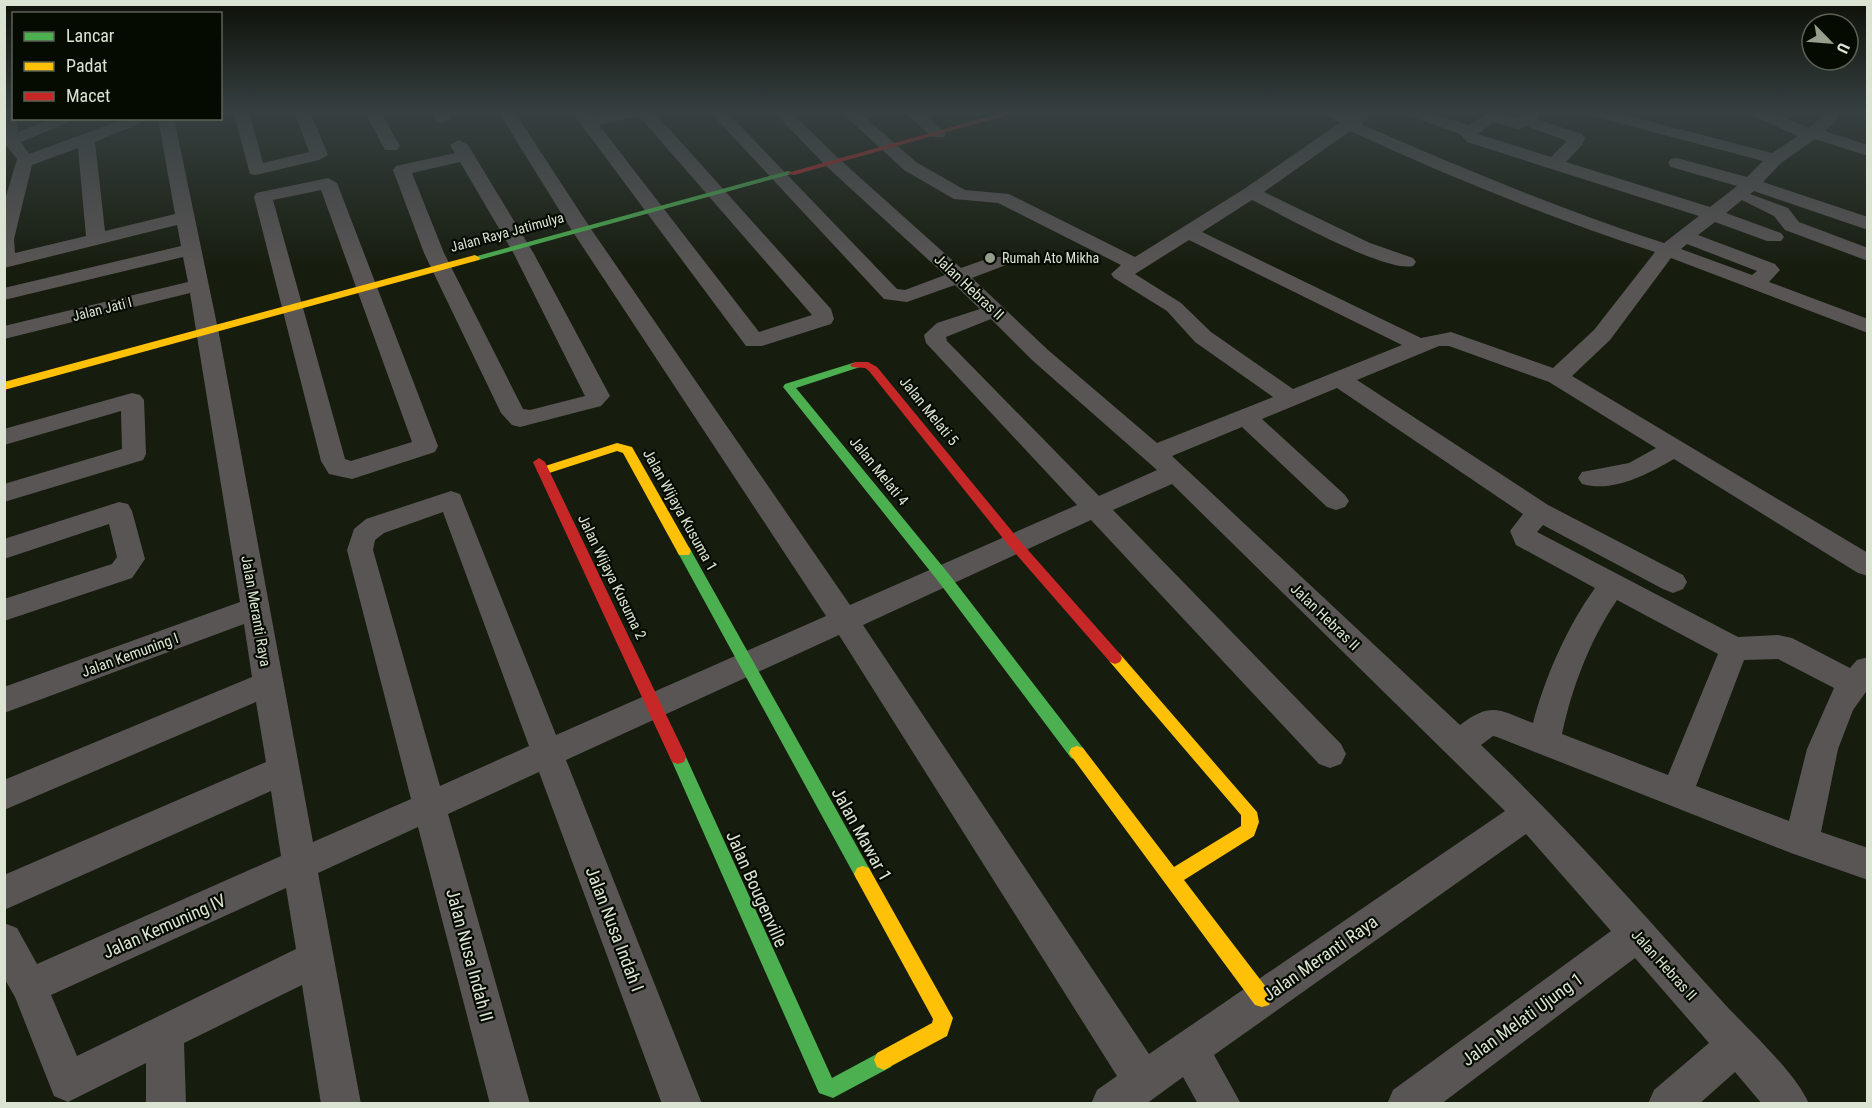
<svg xmlns="http://www.w3.org/2000/svg" width="1872" height="1108" font-family="'Roboto Condensed',sans-serif">
<style>
.lines{fill:none;stroke-linecap:round;stroke-linejoin:round}
.street{fill:#595555;fill-rule:evenodd}
.fast{fill:#4caf50;fill-rule:evenodd}
.slow{fill:#ffc107;fill-rule:evenodd}
.jam{fill:#c62828;fill-rule:evenodd}
.poi-dot{fill:#969e8d;stroke:#060b02;stroke-width:2}
.labels{text-anchor:middle;dominant-baseline:central;stroke-width:4.5;stroke-linejoin:round;paint-order:stroke}
.far-street-label{font-size:14px;fill:#dbe3d2;stroke:#060b02}
.far-poi-label{font-size:14px;fill:#dbe3d2;stroke:#060b02;text-anchor:start}
.street-label{font-size:15px;fill:#dbe3d2;stroke:#060b02}
.near-street-label{font-size:18px;fill:#dbe3d2;stroke:#060b02}
</style>
<rect width="100%" height="100%" fill="#171d0e"/>
<g class="lines">
<g class="street">
<path d="M 6,111 L 14,111 L 18,132 L 54,118 L 79,118 L 21,142 L 29,154 L 127,118 L 152,118 L 95,142 L 105,231 L 175,214 L 158,118 L 174,118 L 220,339 L 313,842 L 411,799 L 347,550 L 354,529 L 366,519 L 451,491 L 460,494 L 556,735 L 826,616 L 571,229 L 498,111 L 514,111 L 591,229 L 850,605 L 1077,505 L 926,343 L 924,335 L 937,323 L 980,309 L 955,285 L 907,302 L 884,299 L 709,111 L 726,111 L 897,289 L 905,290 L 945,275 L 825,165 L 773,111 L 790,111 L 837,157 L 961,268 L 992,257 L 1006,257 L 1009,261 L 1006,265 L 972,278 L 1048,350 L 1157,443 L 1273,397 L 1195,342 L 1167,311 L 1114,278 L 1111,274 L 1121,265 L 998,203 L 954,199 L 904,170 L 840,111 L 858,111 L 916,162 L 965,190 L 1009,194 L 1135,257 L 1244,189 L 1341,122 L 1320,114 L 1318,111 L 1341,111 L 1352,114 L 1356,111 L 1375,111 L 1361,124 C 1461,168 1560,209 1664,243 L 1699,216 L 1467,142 L 1460,134 L 1404,114 L 1402,111 L 1426,111 L 1468,125 L 1492,111 L 1516,118 L 1526,111 L 1544,111 L 1536,119 L 1582,134 L 1585,138 L 1582,145 L 1566,162 L 1710,207 L 1737,186 L 1671,167 L 1668,163 L 1671,159 L 1677,158 L 1747,177 L 1763,161 L 1585,114 L 1583,111 L 1610,111 L 1772,153 L 1798,136 L 1748,114 L 1746,111 L 1768,111 L 1809,128 L 1828,111 L 1845,111 L 1825,131 L 1868,145 L 1868,156 L 1815,139 L 1781,163 L 1763,182 L 1868,217 L 1868,230 L 1754,191 L 1750,194 L 1788,208 L 1799,222 L 1868,248 L 1868,261 L 1785,230 L 1774,216 L 1742,200 L 1726,213 L 1781,233 L 1784,237 L 1781,241 L 1767,241 L 1715,222 L 1698,235 L 1775,264 L 1780,270 L 1769,282 L 1868,319 L 1868,333 L 1671,258 L 1610,340 L 1572,376 L 1868,553 L 1868,576 L 1858,573 L 1674,459 C 1648,474 1613,493 1582,484 L 1578,478 L 1582,472 L 1629,463 L 1656,448 L 1549,382 L 1449,346 L 1439,346 L 1357,380 L 1548,505 L 1683,575 L 1687,582 L 1683,589 L 1673,593 L 1663,589 L 1543,525 L 1537,532 L 1738,637 L 1778,635 L 1792,638 L 1850,668 L 1857,660 L 1868,657 L 1868,689 L 1853,710 L 1838,749 L 1821,832 L 1868,848 L 1868,880 L 1791,853 L 1497,737 L 1493,736 L 1481,745 C 1566,826 1643,914 1721,1000 C 1746,1028 1795,1071 1809,1104 L 1762,1104 L 1735,1072 L 1699,1104 L 1648,1104 L 1654,1090 L 1709,1043 L 1635,958 L 1441,1104 L 1387,1104 L 1393,1090 L 1611,931 L 1526,834 L 1214,1055 L 1241,1104 L 1198,1104 L 1183,1077 L 1146,1104 L 1091,1104 L 1097,1090 L 1117,1076 L 839,635 L 566,760 L 702,1104 L 662,1104 L 539,772 L 448,814 L 530,1104 L 490,1104 L 418,827 L 318,873 L 361,1104 L 321,1104 L 302,985 L 184,1043 L 186,1104 L 146,1104 L 146,1063 L 68,1102 L 54,1096 L 15,997 L 4,978 L 4,923 L 17,928 L 37,964 L 281,856 L 271,791 L 4,910 L 4,875 L 266,762 L 256,702 L 4,810 L 4,780 L 252,677 L 244,624 L 4,713 L 4,687 L 240,602 L 190,293 L 4,339 L 4,326 L 188,282 L 183,257 L 4,300 L 4,288 L 181,246 L 177,225 L 4,268 L 4,203 L 17,159 L 4,143 ZM 1494,122 L 1519,129 L 1526,126 L 1567,141 L 1551,157 L 1478,134 ZM 1350,131 C 1450,177 1550,218 1655,252 L 1594,330 L 1553,368 L 1451,332 L 1421,338 L 1202,232 L 1252,200 C 1282,215 1385,273 1413,266 L 1416,262 L 1413,258 L 1370,243 L 1264,192 ZM 78,148 L 86,236 L 15,253 L 14,239 L 32,165 ZM 1189,240 L 1402,345 L 1293,389 L 1211,332 L 1181,303 L 1135,274 ZM 1687,244 L 1757,271 L 1752,275 L 1681,249 ZM 991,319 L 1032,360 L 1157,470 L 1099,496 L 947,341 L 946,337 ZM 1337,388 L 1523,514 L 1510,531 L 1516,545 L 1595,588 C 1567,627 1545,677 1533,723 C 1499,710 1492,701 1460,725 L 1172,456 L 1242,427 L 1327,507 L 1336,510 L 1345,507 L 1349,501 L 1345,495 L 1262,419 ZM 1172,484 L 1505,811 L 1149,1054 L 863,625 L 1091,520 L 1319,764 L 1330,768 L 1341,764 L 1346,754 L 1341,744 L 1113,510 ZM 443,512 L 529,746 L 440,786 L 373,550 L 375,540 L 384,533 ZM 1617,600 L 1718,654 L 1668,775 L 1562,734 C 1572,687 1590,640 1617,600 ZM 1778,659 L 1834,688 L 1807,749 L 1789,821 L 1696,786 L 1744,660 ZM 286,888 L 296,949 L 77,1056 L 51,995 Z"/>
<path d="M 233,111 L 249,111 L 263,163 L 309,152 L 294,111 L 310,111 L 328,155 L 319,160 L 256,175 L 250,174 Z"/>
<path d="M 364,111 L 380,111 L 400,146 L 397,150 L 385,150 Z"/>
<path d="M 430,111 L 446,111 L 451,118 L 443,123 L 437,122 Z"/>
<path d="M 571,111 L 587,111 L 592,117 L 618,111 L 653,111 L 831,309 L 834,319 L 831,324 L 762,346 L 746,346 ZM 639,116 L 812,315 L 759,332 L 599,125 Z"/>
<path d="M 903,111 L 921,111 L 946,133 L 944,137 L 932,137 Z"/>
<path d="M 459,140 L 468,145 L 534,254 L 610,396 L 601,406 L 520,427 L 512,425 L 501,413 L 424,253 L 393,170 L 396,166 L 455,153 L 450,145 ZM 460,162 L 514,254 L 585,396 L 530,410 L 523,409 L 444,253 L 412,173 Z"/>
<path d="M 328,178 L 337,183 L 438,446 L 435,452 L 352,479 L 329,474 L 321,461 L 254,197 L 256,193 ZM 321,190 L 412,442 L 351,461 L 345,459 L 273,200 Z"/>
<path d="M 132,393 L 140,395 L 144,400 L 146,454 L 143,460 L 4,502 L 4,484 L 122,449 L 121,411 L 4,445 L 4,429 Z"/>
<path d="M 119,502 L 128,504 L 132,511 L 145,559 L 132,578 L 4,621 L 4,599 L 112,564 L 117,557 L 109,524 L 4,559 L 4,539 Z"/>
</g>
<g class="fast">
<path d="M 788,171 L 795,173 L 479,260 L 471,260 L 470,258 Z"/>
<path d="M 856,362 L 862,365 L 860,367 L 796,388 L 948,573 L 1083,748 L 1085,753 L 1083,758 L 1077,760 L 1071,758 L 938,581 L 783,387 L 785,384 Z"/>
<path d="M 684,546 L 689,547 L 869,868 L 872,874 L 869,880 L 863,882 L 857,880 L 677,551 Z"/>
<path d="M 678,750 L 684,752 L 686,757 L 832,1078 L 884,1050 L 891,1053 L 894,1060 L 891,1067 L 833,1098 L 819,1093 L 670,757 L 672,752 Z"/>
</g>
<g class="slow">
<path d="M 475,255 L 480,258 L 479,260 L 4,390 L 4,382 Z"/>
<path d="M 617,443 L 632,447 L 691,551 L 689,555 L 679,555 L 623,453 L 617,451 L 543,475 L 537,471 L 539,468 Z"/>
<path d="M 1115,652 L 1120,654 L 1257,812 L 1259,822 L 1254,836 L 1184,880 L 1269,991 L 1271,998 L 1269,1005 L 1262,1007 L 1255,1005 L 1069,753 L 1071,748 L 1077,746 L 1083,748 L 1174,867 L 1241,826 L 1241,815 L 1110,662 L 1108,658 L 1110,654 Z"/>
<path d="M 863,866 L 869,868 L 953,1018 L 947,1036 L 884,1070 L 877,1067 L 874,1060 L 877,1053 L 932,1023 L 933,1019 L 857,880 L 854,874 L 857,868 Z"/>
</g>
<g class="jam">
<path d="M 1009,111 L 1022,111 L 794,175 L 787,173 Z"/>
<path d="M 856,362 L 868,362 L 877,367 L 1020,541 L 1120,654 L 1122,658 L 1120,662 L 1115,664 L 1110,662 L 1010,547 L 869,371 L 865,368 L 852,367 L 850,365 Z"/>
<path d="M 539,458 L 545,462 L 684,752 L 686,757 L 684,762 L 678,764 L 672,762 L 533,462 Z"/>
</g>
</g>
<linearGradient id="sky" x2="0" y2="1"><stop stop-color="#0d1008"/><stop offset="0.42" stop-color="#364041"/><stop offset="1" stop-color="#364041" stop-opacity="0"/></linearGradient>
<rect width="1872" height="266" fill="url(#sky)"/>
<circle class="poi-dot" cx="990" cy="258" r="6"/>
<g class="labels">
<g class="far-street-label">
<text transform="translate(507 232) rotate(-15)">Jalan Raya Jatimulya</text>
<text transform="translate(102 309) rotate(-14)">Jalan Jati I</text>
</g>
<g class="far-poi-label">
<text x="1002" y="258">Rumah Ato Mikha</text>
</g>
<g class="street-label">
<text transform="translate(969 287) rotate(43)">Jalan Hebras II</text>
<text transform="translate(929 411) rotate(51)">Jalan Melati 5</text>
<text transform="translate(879 471) rotate(51)">Jalan Melati 4</text>
<text transform="translate(680 510) rotate(61)">Jalan Wijaya Kusuma 1</text>
<text transform="translate(612 577) rotate(64)">Jalan Wijaya Kusuma 2</text>
<text transform="translate(256 611) rotate(80)">Jalan Meranti Raya</text>
<text transform="translate(1325 617) rotate(44)">Jalan Hebras II</text>
<text transform="translate(130 655) rotate(-20)">Jalan Kemuning I</text>
<text transform="translate(1664 965) rotate(48)">Jalan Hebras II</text>
</g>
<g class="near-street-label">
<text transform="translate(862 834) rotate(61)">Jalan Mawar 1</text>
<text transform="translate(757 889) rotate(66)">Jalan Bougenville</text>
<text transform="translate(164 926) rotate(-24)">Jalan Kemuning IV</text>
<text transform="translate(615 929) rotate(69)">Jalan Nusa Indah I</text>
<text transform="translate(470 955) rotate(75)">Jalan Nusa Indah II</text>
<text transform="translate(1320 958) rotate(-35)">Jalan Meranti Raya</text>
<text transform="translate(1522 1019) rotate(-36)">Jalan Melati Ujung 1</text>
</g>
</g>
<rect width="1872" height="1108" fill="none" stroke="#dbe3d2" stroke-width="12"/>
<rect x="12" y="12" width="210" height="108" fill="#060b02" stroke="#5b6155" stroke-width="1.5"/>
<rect x="24" y="32" width="30" height="9" fill="#4caf50" stroke="#5b6155" stroke-width="1.5"/>
<text x="66" y="42" font-size="18" fill="#dbe3d2">Lancar</text>
<rect x="24" y="62" width="30" height="9" fill="#ffc107" stroke="#5b6155" stroke-width="1.5"/>
<text x="66" y="72" font-size="18" fill="#dbe3d2">Padat</text>
<rect x="24" y="92" width="30" height="9" fill="#c62828" stroke="#5b6155" stroke-width="1.5"/>
<text x="66" y="102" font-size="18" fill="#dbe3d2">Macet</text>
<g transform="translate(1830 42) rotate(115)"><circle r="28" fill="#060b02" stroke="#5b6155" stroke-width="1.5"/>
<path d="M0-4.5L10 22L0 15L-10 22Z" fill="#969e8d"/>
<text y="-9" font-size="16" font-weight="bold" text-anchor="middle" fill="#dbe3d2">U</text>
</g>
</svg>
